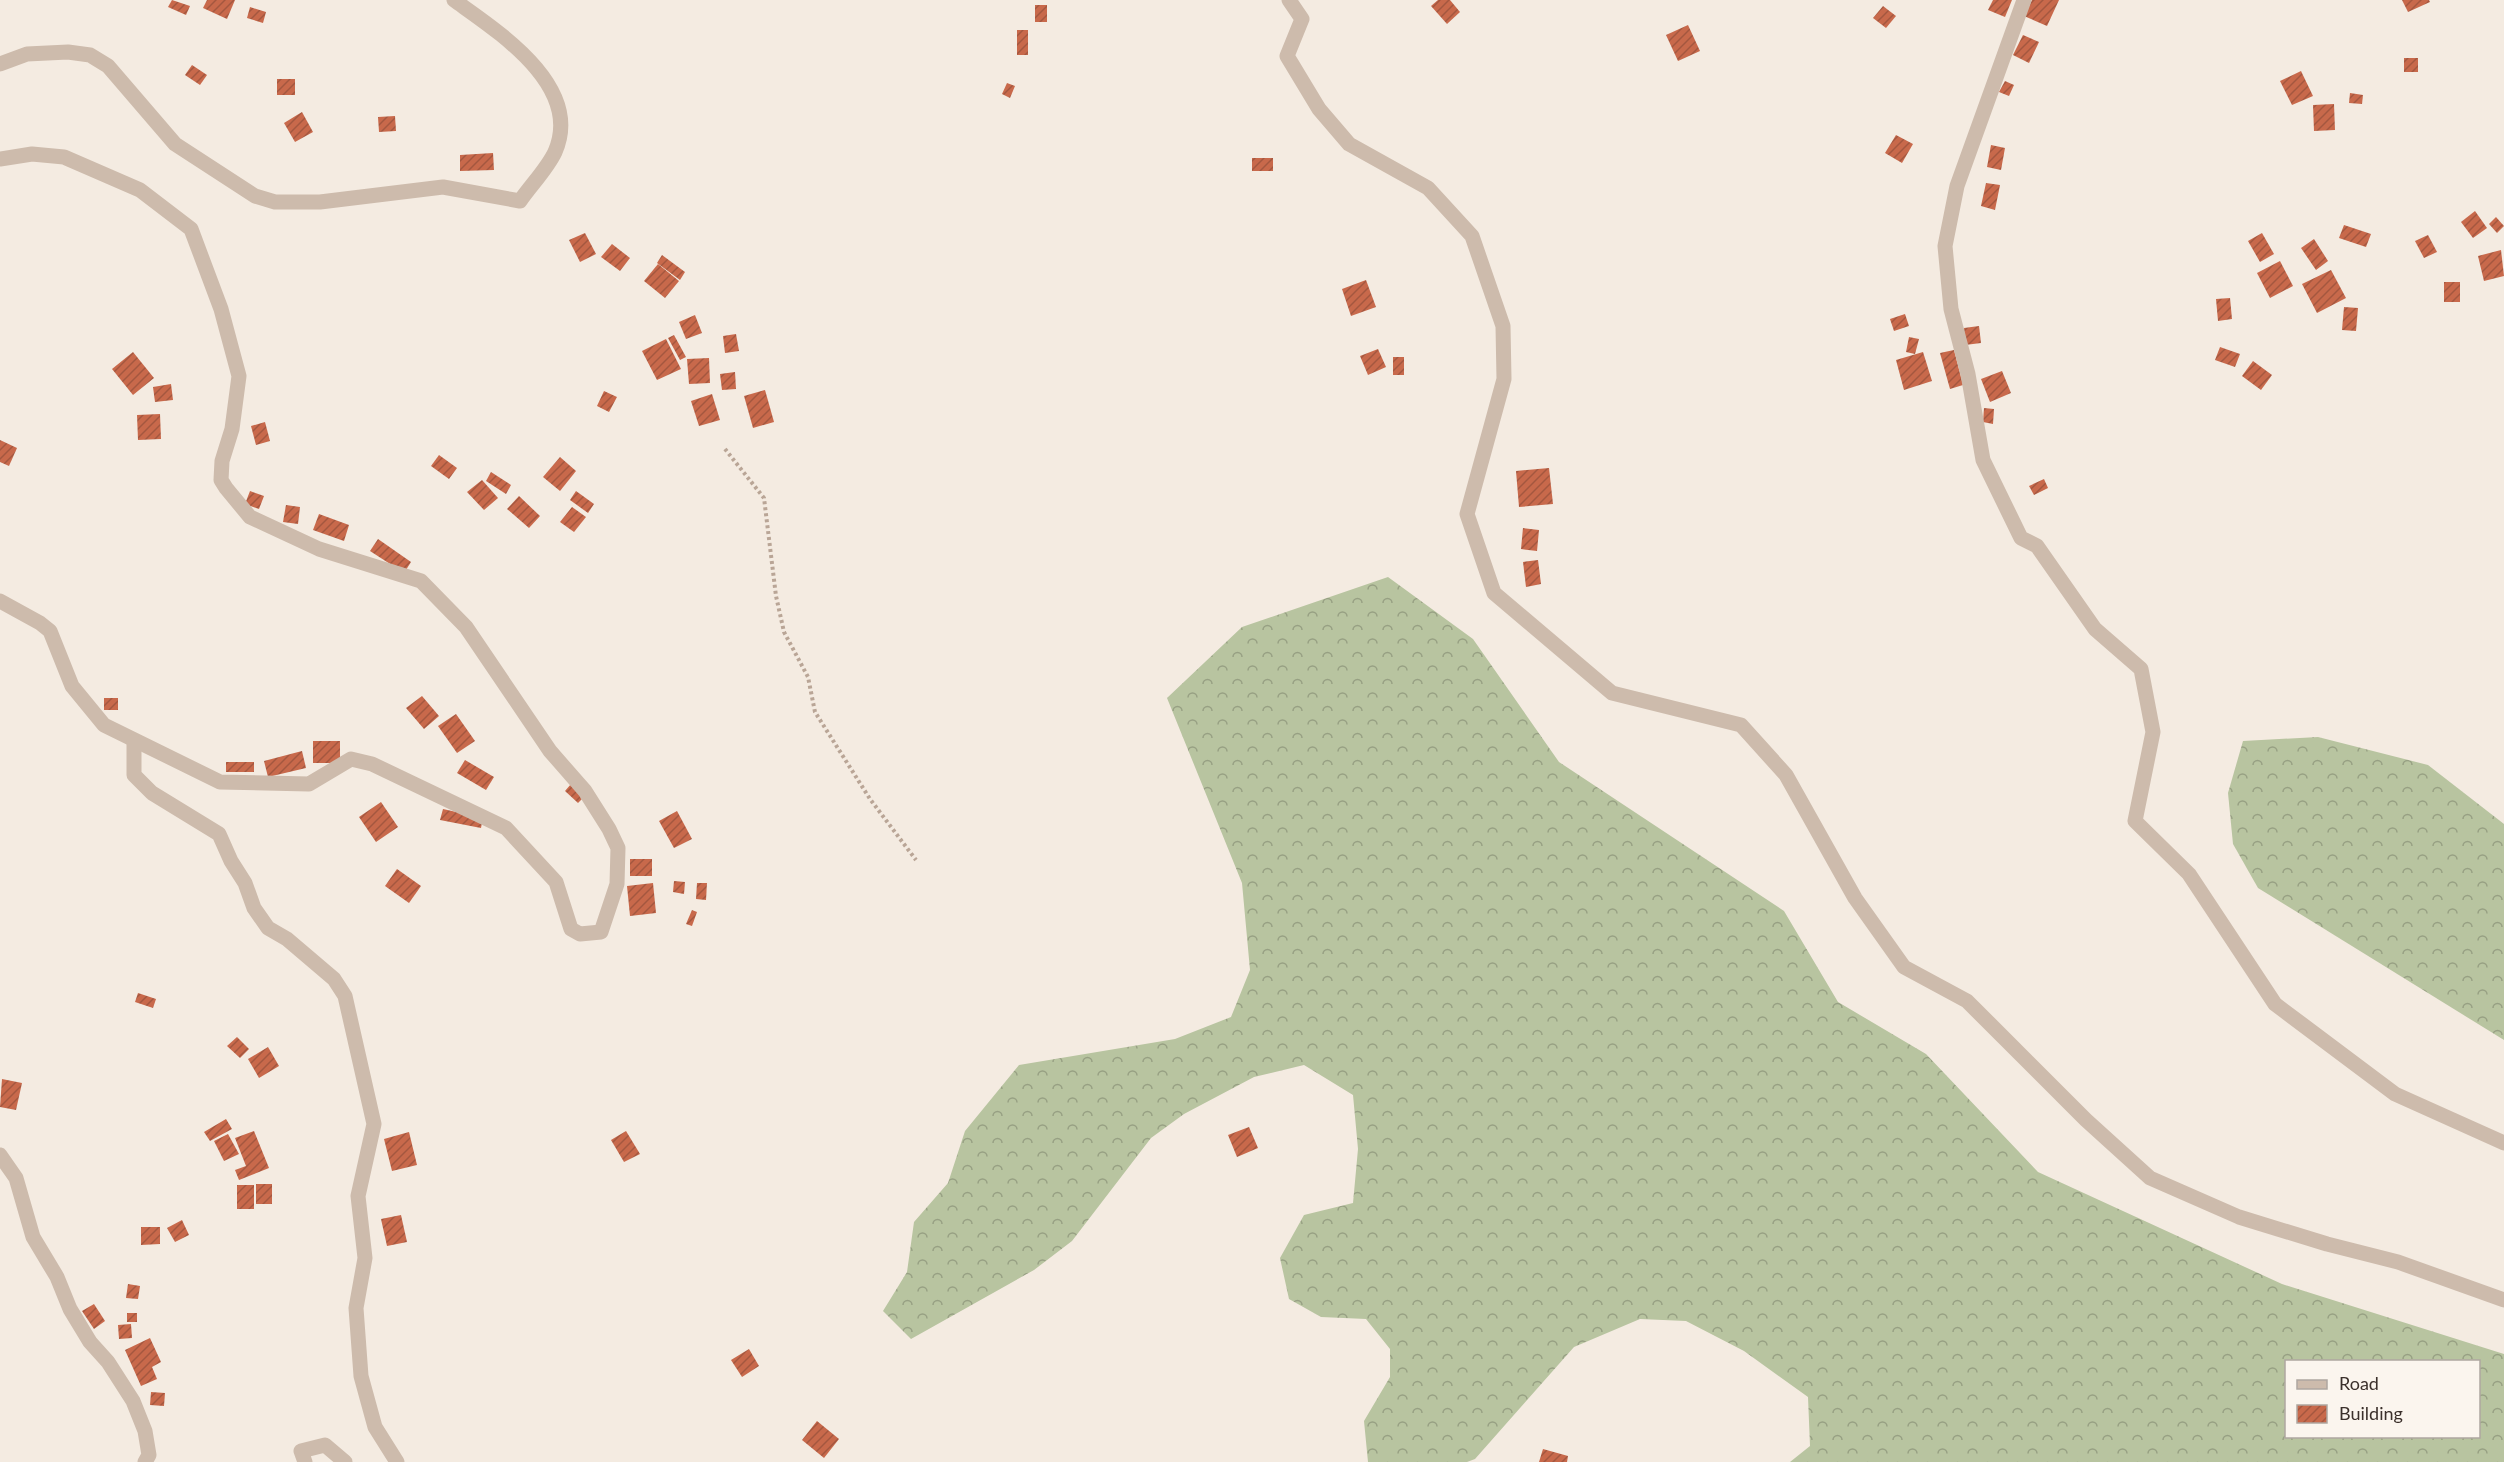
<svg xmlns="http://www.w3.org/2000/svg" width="2504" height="1462" font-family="Lato,sans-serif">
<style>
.forest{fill:url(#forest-crowns);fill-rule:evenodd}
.building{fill:url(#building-hatch)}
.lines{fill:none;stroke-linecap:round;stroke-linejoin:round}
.path{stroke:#b9a596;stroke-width:4;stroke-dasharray:3 3;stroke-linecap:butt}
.minor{stroke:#cdbbac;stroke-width:15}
</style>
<defs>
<pattern id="forest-crowns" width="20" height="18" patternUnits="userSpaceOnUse" patternTransform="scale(1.5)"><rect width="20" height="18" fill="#b8c4a0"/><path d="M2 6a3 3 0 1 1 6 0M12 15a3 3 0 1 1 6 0" fill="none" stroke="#97a083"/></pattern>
<pattern id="building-hatch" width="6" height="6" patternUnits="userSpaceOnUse" patternTransform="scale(1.5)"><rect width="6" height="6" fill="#c8694b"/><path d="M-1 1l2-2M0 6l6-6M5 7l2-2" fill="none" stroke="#a4573f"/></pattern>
</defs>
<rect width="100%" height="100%" fill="#f4ebe1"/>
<g class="forest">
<path d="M 1388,577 L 1473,639 L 1559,762 L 1784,911 L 1838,1002 L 1926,1054 L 2038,1172 L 2282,1284 L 2504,1354 L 2504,1462 L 1790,1462 L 1810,1446 L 1808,1397 L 1744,1351 L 1686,1321 L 1640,1319 L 1574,1347 L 1475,1459 L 1467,1462 L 1368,1462 L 1364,1421 L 1390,1377 L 1390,1349 L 1366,1319 L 1321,1317 L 1289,1299 L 1280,1258 L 1304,1215 L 1353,1203 L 1358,1149 L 1353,1095 L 1304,1065 L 1254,1077 L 1184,1114 L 1151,1138 L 1072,1241 L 1034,1270 L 911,1339 L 883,1311 L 907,1272 L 914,1222 L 948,1183 L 965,1131 L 1019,1065 L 1175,1039 L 1231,1017 L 1250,970 L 1242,883 L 1167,698 L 1242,627 ZM 2286,1362 L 2478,1362 L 2478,1436 L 2286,1436 Z"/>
<path d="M 2318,737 L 2428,765 L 2504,824 L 2504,1040 L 2258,888 L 2233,844 L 2228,793 L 2243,741 Z"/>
</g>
<g class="building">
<path d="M 172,0 L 190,6 L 186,15 L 168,7 Z"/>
<path d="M 207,0 L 235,0 L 227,19 L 203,8 Z"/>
<path d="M 1438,0 L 1450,0 L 1460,12 L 1447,24 L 1431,6 Z"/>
<path d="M 1993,0 L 2012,0 L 2005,17 L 1988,10 Z"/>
<path d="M 2032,0 L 2059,0 L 2047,26 L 2024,16 Z"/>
<path d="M 2402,0 L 2429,0 L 2430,2 L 2408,12 Z"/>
<rect x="1035" y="5" width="12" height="17"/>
<path d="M 1883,6 L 1896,16 L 1886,28 L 1873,18 Z"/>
<path d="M 250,7 L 266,12 L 263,23 L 247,18 Z"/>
<path d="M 1688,25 L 1700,51 L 1678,61 L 1666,35 Z"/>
<rect x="1017" y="30" width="11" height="25"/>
<path d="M 2023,35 L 2039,42 L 2029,63 L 2013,55 Z"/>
<rect x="2404" y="58" width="14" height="14"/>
<path d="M 192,65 L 207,75 L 200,85 L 185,75 Z"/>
<path d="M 2301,71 L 2313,96 L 2292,105 L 2280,81 Z"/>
<rect x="277" y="79" width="18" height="16"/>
<path d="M 2005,81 L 2014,85 L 2009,96 L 1999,92 Z"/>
<path d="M 1007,83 L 1015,86 L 1010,98 L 1002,94 Z"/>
<path d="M 2350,93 L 2363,95 L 2362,104 L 2349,103 Z"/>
<path d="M 2334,104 L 2335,130 L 2314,131 L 2313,105 Z"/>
<path d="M 302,112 L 313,132 L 295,142 L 284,123 Z"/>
<path d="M 395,116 L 396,131 L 379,132 L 378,117 Z"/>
<path d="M 1896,135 L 1913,144 L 1902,163 L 1885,153 Z"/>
<path d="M 1991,145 L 2005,148 L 2001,170 L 1987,167 Z"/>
<path d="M 493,153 L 494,170 L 460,171 L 460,155 Z"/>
<rect x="1252" y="158" width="21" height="13"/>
<path d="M 1986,183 L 2000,185 L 1995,210 L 1981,206 Z"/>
<path d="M 2475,211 L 2487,228 L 2473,238 L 2461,222 Z"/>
<path d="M 2496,217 L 2504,226 L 2497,233 L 2489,224 Z"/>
<path d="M 2344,225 L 2371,234 L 2366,247 L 2339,238 Z"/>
<path d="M 585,233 L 596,254 L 580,262 L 569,240 Z"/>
<path d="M 2262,233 L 2274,254 L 2260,262 L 2248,241 Z"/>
<path d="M 2428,235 L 2437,252 L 2424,258 L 2415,241 Z"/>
<path d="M 2314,239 L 2328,261 L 2316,270 L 2301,248 Z"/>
<path d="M 612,244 L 630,258 L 620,271 L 601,257 Z"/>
<path d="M 2501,250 L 2504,276 L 2484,281 L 2478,256 Z"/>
<path d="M 662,255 L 685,272 L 680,280 L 657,263 Z"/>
<path d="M 2280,261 L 2293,286 L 2270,298 L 2257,273 Z"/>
<path d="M 658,264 L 679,281 L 665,298 L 644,281 Z"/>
<path d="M 2331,270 L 2346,298 L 2317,313 L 2302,284 Z"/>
<path d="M 1366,280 L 1376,307 L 1351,316 L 1342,289 Z"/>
<rect x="2444" y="282" width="16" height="20"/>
<path d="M 2230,298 L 2232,319 L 2218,321 L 2216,299 Z"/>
<path d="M 2344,307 L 2358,308 L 2356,331 L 2342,330 Z"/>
<path d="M 1905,314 L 1909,326 L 1894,331 L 1890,319 Z"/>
<path d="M 695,315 L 702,333 L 686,339 L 679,322 Z"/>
<path d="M 1979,326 L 1981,343 L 1965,345 L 1964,328 Z"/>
<path d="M 736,334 L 739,351 L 725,353 L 723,336 Z"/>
<path d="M 674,335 L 686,357 L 680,360 L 668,338 Z"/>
<path d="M 1909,337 L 1919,339 L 1915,354 L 1906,352 Z"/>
<path d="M 666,339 L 681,369 L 657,380 L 642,351 Z"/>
<path d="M 2220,347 L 2240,354 L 2235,367 L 2215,360 Z"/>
<path d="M 1378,349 L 1386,367 L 1368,375 L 1360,356 Z"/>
<path d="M 1954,350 L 1963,385 L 1950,389 L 1940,353 Z"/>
<path d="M 133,352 L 154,378 L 133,395 L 112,369 Z"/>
<path d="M 1923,352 L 1932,381 L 1904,390 L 1896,360 Z"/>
<rect x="1393" y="357" width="11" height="18"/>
<path d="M 709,358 L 710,383 L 689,384 L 687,359 Z"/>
<path d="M 2253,361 L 2272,375 L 2261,390 L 2242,376 Z"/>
<path d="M 2002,371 L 2011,393 L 1990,402 L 1981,379 Z"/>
<path d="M 735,372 L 736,389 L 722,390 L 720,374 Z"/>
<path d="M 171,384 L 173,400 L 155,402 L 153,387 Z"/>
<path d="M 765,390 L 774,422 L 753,428 L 744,396 Z"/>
<path d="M 604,391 L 617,397 L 609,412 L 597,406 Z"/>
<path d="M 712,394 L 720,420 L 699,426 L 691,401 Z"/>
<path d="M 1984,408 L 1994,409 L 1993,424 L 1983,422 Z"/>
<path d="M 160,414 L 161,439 L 138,440 L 137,415 Z"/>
<path d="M 265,422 L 270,441 L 256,445 L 251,426 Z"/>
<path d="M 0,440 L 17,448 L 9,466 L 0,462 Z"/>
<path d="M 439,455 L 457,468 L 449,479 L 431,466 Z"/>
<path d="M 560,457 L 576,471 L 560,491 L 543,477 Z"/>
<path d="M 1549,468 L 1553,504 L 1519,507 L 1516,471 Z"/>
<path d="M 491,472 L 511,485 L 506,494 L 486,481 Z"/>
<path d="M 2044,479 L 2048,488 L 2034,495 L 2029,486 Z"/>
<path d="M 482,480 L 498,498 L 484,510 L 467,492 Z"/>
<path d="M 250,491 L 264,496 L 259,509 L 245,504 Z"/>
<path d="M 576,491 L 594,504 L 588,513 L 570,500 Z"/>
<path d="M 519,496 L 540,516 L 529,528 L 507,509 Z"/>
<path d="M 286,505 L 300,507 L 298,524 L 283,522 Z"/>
<path d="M 572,507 L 586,517 L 574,532 L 560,522 Z"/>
<path d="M 319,514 L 349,525 L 344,541 L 313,530 Z"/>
<path d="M 1523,528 L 1539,530 L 1537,551 L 1521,549 Z"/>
<path d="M 378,539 L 411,562 L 404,573 L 370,551 Z"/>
<path d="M 1538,560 L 1541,584 L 1526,587 L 1523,562 Z"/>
<path d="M 422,696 L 439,716 L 424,729 L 406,708 Z"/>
<rect x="104" y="698" width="14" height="12"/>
<path d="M 456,714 L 475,741 L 457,753 L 438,726 Z"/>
<rect x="313" y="741" width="27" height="22"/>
<path d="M 302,751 L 306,768 L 268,777 L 264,761 Z"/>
<path d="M 465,760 L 494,777 L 486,790 L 457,773 Z"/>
<rect x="226" y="762" width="28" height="10"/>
<path d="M 571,784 L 584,797 L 578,803 L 565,791 Z"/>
<path d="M 381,802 L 398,827 L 376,842 L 359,817 Z"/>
<path d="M 443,809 L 483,818 L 481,828 L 440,820 Z"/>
<path d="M 677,811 L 692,839 L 674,848 L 659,821 Z"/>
<rect x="630" y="859" width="22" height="17"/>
<path d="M 397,869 L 421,886 L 409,903 L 385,886 Z"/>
<path d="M 674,881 L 685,882 L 684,894 L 673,892 Z"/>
<path d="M 653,883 L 656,913 L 630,916 L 627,886 Z"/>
<path d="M 697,883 L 707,883 L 706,900 L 696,899 Z"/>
<path d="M 692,910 L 697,912 L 692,926 L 686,924 Z"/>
<path d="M 138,993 L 156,999 L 153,1008 L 135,1002 Z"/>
<path d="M 237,1037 L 249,1049 L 240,1058 L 227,1046 Z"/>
<path d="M 268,1047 L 279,1066 L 259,1078 L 248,1059 Z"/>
<path d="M 2,1079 L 22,1083 L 16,1110 L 0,1107 Z"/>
<path d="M 226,1119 L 232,1129 L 210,1141 L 204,1132 Z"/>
<path d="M 1249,1127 L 1258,1148 L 1237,1157 L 1228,1135 Z"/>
<path d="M 254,1131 L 269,1168 L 239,1180 L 235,1170 L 246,1166 L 235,1138 Z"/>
<path d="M 626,1131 L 640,1154 L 624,1162 L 611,1140 Z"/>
<path d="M 409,1132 L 417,1165 L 392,1171 L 384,1139 Z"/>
<path d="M 228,1134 L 239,1154 L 224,1161 L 214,1141 Z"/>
<rect x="256" y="1184" width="16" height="20"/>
<rect x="237" y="1185" width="17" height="24"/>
<path d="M 401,1215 L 407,1242 L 387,1246 L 381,1219 Z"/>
<path d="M 182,1220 L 189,1235 L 175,1242 L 167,1228 Z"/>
<path d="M 141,1227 L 160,1227 L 160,1244 L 141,1245 Z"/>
<path d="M 128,1284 L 140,1286 L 138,1299 L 126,1298 Z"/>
<path d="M 94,1304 L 105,1321 L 94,1329 L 82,1311 Z"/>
<rect x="127" y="1313" width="10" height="9"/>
<path d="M 131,1324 L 132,1338 L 119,1339 L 118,1325 Z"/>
<path d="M 150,1338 L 161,1362 L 152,1367 L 157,1379 L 141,1386 L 125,1350 Z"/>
<path d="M 749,1349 L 759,1366 L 742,1377 L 731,1360 Z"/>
<path d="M 151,1392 L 165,1393 L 164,1406 L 150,1405 Z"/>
<path d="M 817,1421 L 839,1439 L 824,1458 L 802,1440 Z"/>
<path d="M 1543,1449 L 1568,1456 L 1567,1462 L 1539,1462 Z"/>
</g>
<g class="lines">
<path class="path" d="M 725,449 L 764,498 L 776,596 L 784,632 L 808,677 L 815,712 L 870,799 L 916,860"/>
<g class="minor">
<path d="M 1289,0 L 1302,19 L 1287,56 L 1319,109 L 1349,144 L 1428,188 L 1472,236 L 1503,326 L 1504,379 L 1467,514 L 1494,593 L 1612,693 L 1741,725 L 1786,775 L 1855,898 L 1904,967 L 1967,1001 L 2086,1120 L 2150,1178 L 2239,1217 L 2327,1244 L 2398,1262 L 2504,1300"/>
<path d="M 2024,0 L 1957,186 L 1945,246 L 1951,309 L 1968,374 L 1983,460 L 2021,538 L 2037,546 L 2095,629 L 2141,669 L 2153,732 L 2135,821 L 2189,874 L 2275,1004 L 2395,1094 L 2504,1143"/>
<path d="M 0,64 L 27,54 L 68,52 L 90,55 L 108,66 L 175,144 L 255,196 L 275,202 L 320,202 L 443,187 L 520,201 C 531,185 547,169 555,152 C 584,86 497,31 454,0"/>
<path d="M 0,159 L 32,154 L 64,157 L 140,190 L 191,229 L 221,309 L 239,376 L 232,429 L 222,461 L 221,480 L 226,488 L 250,517 L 319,549 L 421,581 L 466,627 L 550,751 L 585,791 L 609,829 L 618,848 L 617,884 L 601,932 L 580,934 L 571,929 L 556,882 L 506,828 L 372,764 L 351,759 L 309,784 L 220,782 L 104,725 L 72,686 L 50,631 L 40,623 L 0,601"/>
<path d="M 134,742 L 134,775 L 152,793 L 219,834 L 231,861 L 245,883 L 254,908 L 268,928 L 287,939 L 334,979 L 345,996 L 374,1124 L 358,1196 L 365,1258 L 356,1308 L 361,1376 L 375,1427 L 397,1462"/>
<path d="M 0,1155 L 16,1178 L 33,1237 L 57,1277 L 70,1309 L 90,1342 L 108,1362 L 133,1401 L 145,1431 L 149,1455 L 145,1462"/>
<path d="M 305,1462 L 301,1451 L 325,1445 L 345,1462"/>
</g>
</g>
<rect x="2285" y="1360" width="195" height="78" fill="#fbf5ee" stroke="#aea6a0" stroke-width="1.5"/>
<rect x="2297" y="1380" width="30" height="9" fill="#cdbbac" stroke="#aea6a0" stroke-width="1.5"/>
<text x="2339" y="1390" font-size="18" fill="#3b302b">Road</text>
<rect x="2297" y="1405" width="30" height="18" fill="url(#building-hatch)" stroke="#aea6a0" stroke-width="1.5"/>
<text x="2339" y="1420" font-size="18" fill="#3b302b">Building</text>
</svg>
